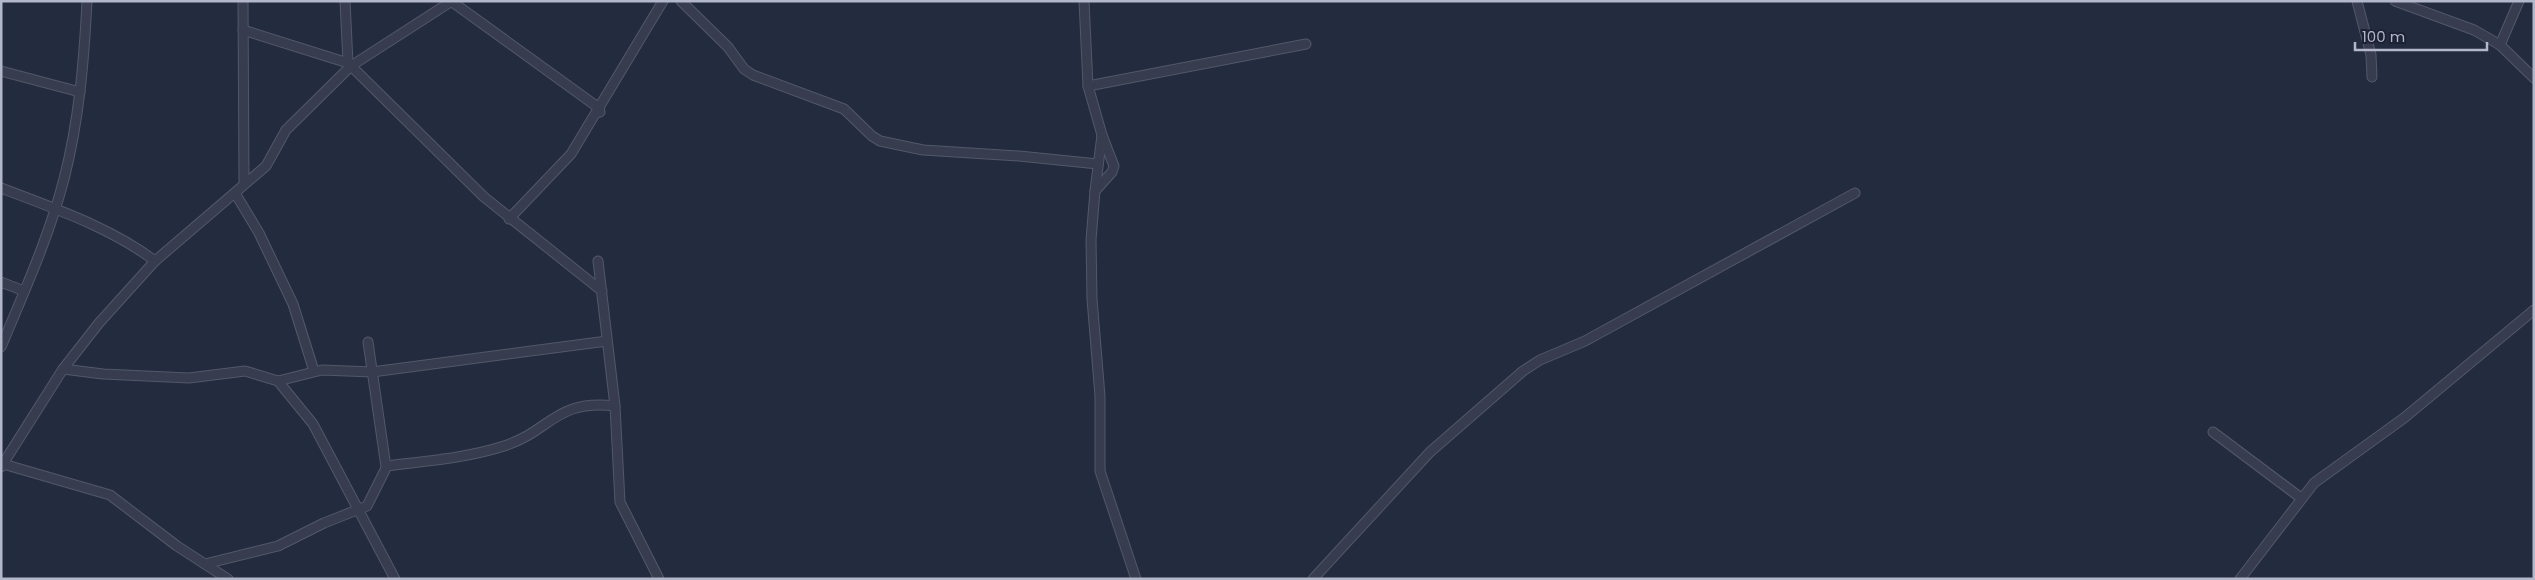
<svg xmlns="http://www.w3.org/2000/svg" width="2535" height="580" font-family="Poppins,sans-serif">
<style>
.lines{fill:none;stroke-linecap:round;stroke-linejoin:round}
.minor-casing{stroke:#525869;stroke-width:11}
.minor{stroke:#373d4e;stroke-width:9}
</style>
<rect width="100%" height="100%" fill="#232b3e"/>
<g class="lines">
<g class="minor-casing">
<g id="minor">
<path d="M 243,1 L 244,183"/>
<path d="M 345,1 L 348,63"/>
<path d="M 451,1 L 599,108 L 600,112"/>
<path d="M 681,1 L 728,47 L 744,69 L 753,75 L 844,109 L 872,136 L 880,141 L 923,150 L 1019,156 L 1098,164"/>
<path d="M 1084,1 L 1088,86 L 1102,135 L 1114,166 L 1112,172 L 1095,191 L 1091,240 L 1092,299 L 1100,396 L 1100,471 L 1136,579"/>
<path d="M 2357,1 L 2371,55 L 2372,77"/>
<path d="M 2395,1 L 2474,30 L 2500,45 L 2534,78"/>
<path d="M 243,30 L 348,63 L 484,197 L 602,291"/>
<path d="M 2500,45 L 2519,1"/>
<path d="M 1,71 L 80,92"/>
<path d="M 1088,86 L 1306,44"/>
<path d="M 1,188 C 53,208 110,227 155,261"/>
<path d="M 1095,191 L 1102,135"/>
<path d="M 235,193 L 259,233 L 293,304 L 314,371"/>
<path d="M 509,219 L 571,154 L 663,1"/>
<path d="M 598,261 L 615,406 L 620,502 L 659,579"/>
<path d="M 1,282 L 24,291"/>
<path d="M 368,342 L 386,467"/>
<path d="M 1,347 C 24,292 49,237 64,179 C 79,121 84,61 87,1"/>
<path d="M 63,369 L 103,374 L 189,378 L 245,371 L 278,381 L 313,424 L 395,579"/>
<path d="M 278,381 L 322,370 L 372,372 L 607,341"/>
<path d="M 2213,432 L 2301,498"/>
<path d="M 3,464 L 110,495 L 177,546 L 228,579"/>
<path d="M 1,467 L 63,369 L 99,323 L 155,261 L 266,166 L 286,130 L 351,66 L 452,1"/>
<path d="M 205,564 L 278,546 L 324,523 L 367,506 L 387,466 C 426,461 467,458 504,446 C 551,431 555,399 615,406"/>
<path d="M 1313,579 L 1430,452 L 1523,371 L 1540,360 L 1585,341 L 1855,193"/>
<path d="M 2240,579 L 2314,483 L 2404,418 L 2534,310"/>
</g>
</g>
<use href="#minor" class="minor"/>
</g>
<rect width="2535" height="580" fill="none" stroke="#b2b8c9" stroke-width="5"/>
<path d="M2355 42v8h132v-8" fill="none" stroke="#b2b8c9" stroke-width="2.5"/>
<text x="2362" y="42" font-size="15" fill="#b2b8c9" stroke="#1c2233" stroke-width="4" paint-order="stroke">100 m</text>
</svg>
